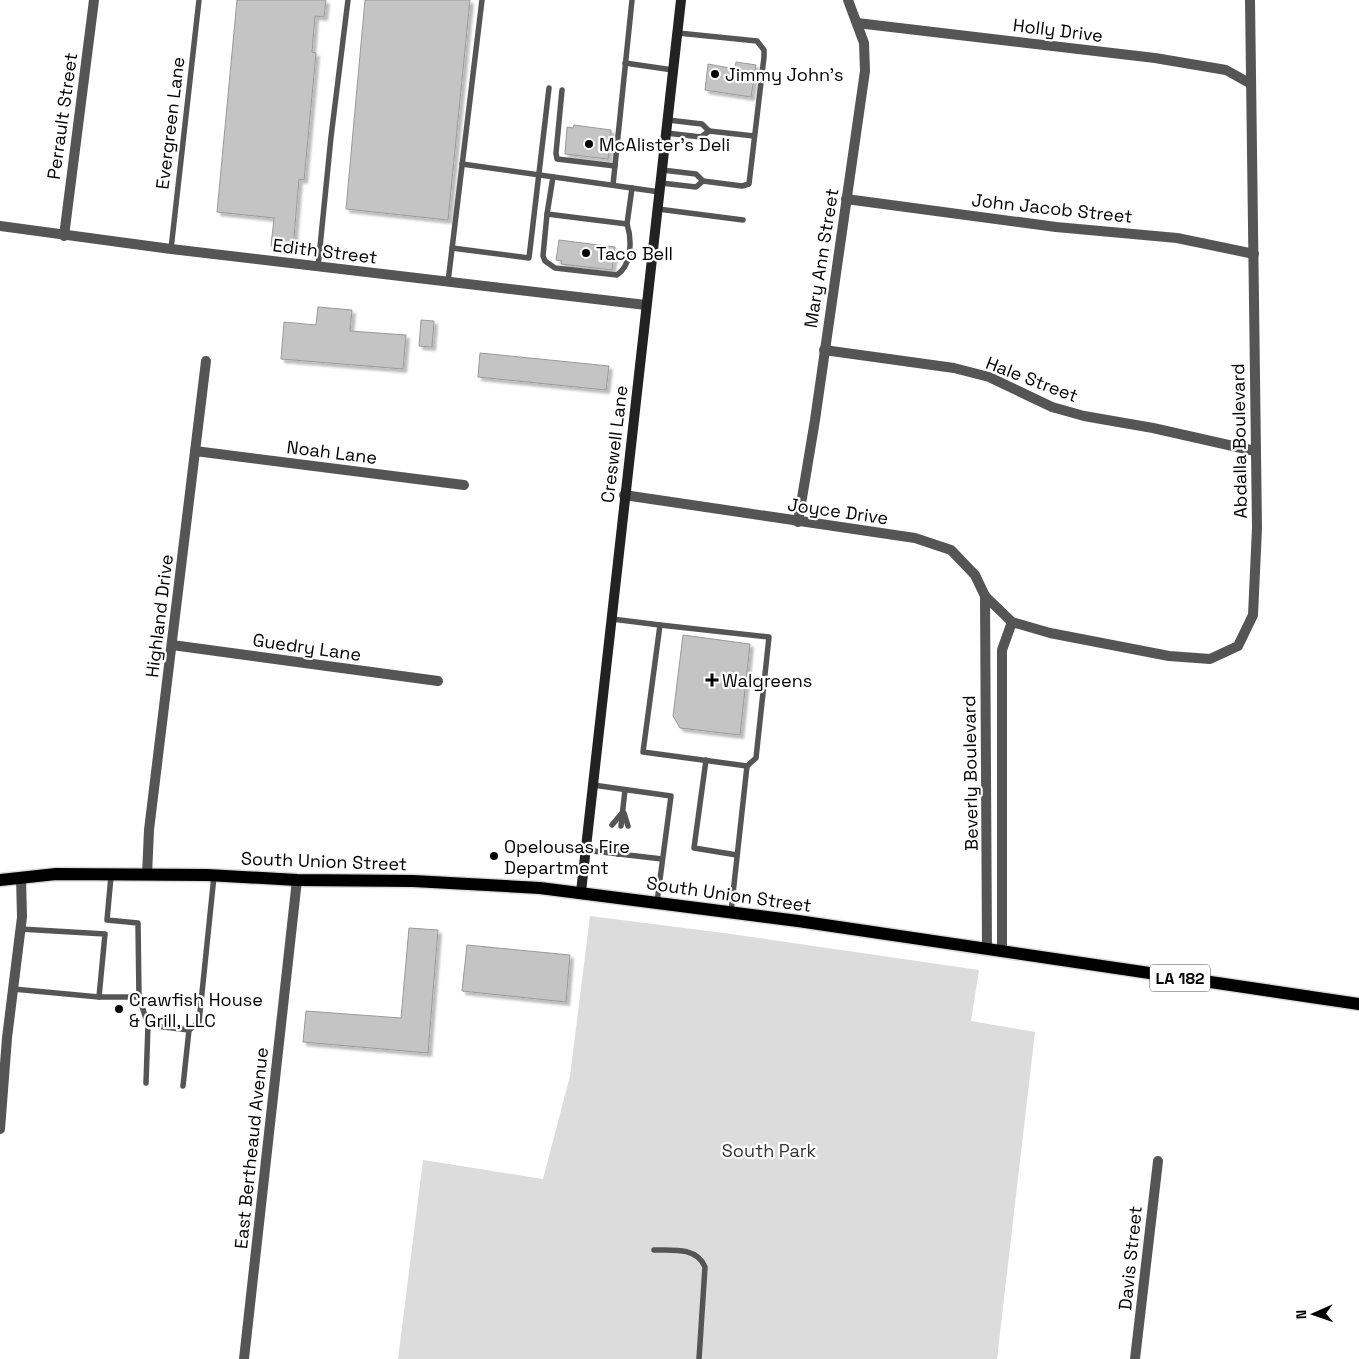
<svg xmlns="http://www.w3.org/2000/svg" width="1359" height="1359" font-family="'Space Grotesk',sans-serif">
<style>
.green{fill:#dcdcdc}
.building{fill:#c4c4c4;stroke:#999;filter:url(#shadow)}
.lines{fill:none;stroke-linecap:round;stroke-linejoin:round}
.primary-casing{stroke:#dbdbdb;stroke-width:15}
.lane{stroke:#555;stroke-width:5.5}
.street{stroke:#555;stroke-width:10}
.secondary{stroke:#222;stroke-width:10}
.primary{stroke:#000;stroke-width:12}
.poi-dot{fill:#000;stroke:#fff;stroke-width:2}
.labels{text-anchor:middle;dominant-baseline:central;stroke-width:4.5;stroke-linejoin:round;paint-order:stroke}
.shield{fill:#fff;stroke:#4c4c4c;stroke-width:1}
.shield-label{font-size:16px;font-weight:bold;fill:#000}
.street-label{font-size:18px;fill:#000;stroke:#fff}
.poi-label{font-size:18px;fill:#000;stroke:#fff;text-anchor:start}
.park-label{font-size:18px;fill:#333;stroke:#fff}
</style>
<defs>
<filter id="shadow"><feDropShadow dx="3.5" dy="3.5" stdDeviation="1" flood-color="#0004"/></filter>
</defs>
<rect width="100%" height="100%" fill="#fff"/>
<path class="green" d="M 590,916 L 724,933 L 979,970 L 971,1021 L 1035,1032 L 997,1359 L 398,1359 L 423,1160 L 543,1179 L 570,1076 Z"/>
<g class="building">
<path d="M 237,0 L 326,0 L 324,17 L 315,16 L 312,52 L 316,53 L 304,180 L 299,179 L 293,248 L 271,246 L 274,218 L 217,212 Z"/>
<path d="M 365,0 L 470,0 L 448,220 L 346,209 Z"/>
<path d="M 736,62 L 756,65 L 751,97 L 705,90 L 708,64 L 735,69 Z"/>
<path d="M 574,125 L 611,130 L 611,151 L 609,150 L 608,159 L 565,154 L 567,127 L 573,128 Z"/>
<path d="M 559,240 L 615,247 L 612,270 L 561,264 L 562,261 L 556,260 Z"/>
<path d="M 318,307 L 352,310 L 350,331 L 406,335 L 403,369 L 281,359 L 284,322 L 316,325 Z"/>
<path d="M 421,320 L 434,321 L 432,347 L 419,346 Z"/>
<path d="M 480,353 L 609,366 L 606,390 L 478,377 Z"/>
<path d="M 683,635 L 750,644 L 740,735 L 680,728 L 673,716 Z"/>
<path d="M 409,928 L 438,930 L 428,1053 L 303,1042 L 306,1011 L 401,1018 Z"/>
<path d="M 467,945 L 570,955 L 566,1002 L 462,991 Z"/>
</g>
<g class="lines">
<g class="primary-casing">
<path id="primary" d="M 0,880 L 56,874 L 207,875 L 297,880 L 413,881 L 540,888 L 798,921 L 1359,1004"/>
</g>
<g class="lane">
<path d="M 625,63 L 673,70"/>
<path d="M 562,90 L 556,153 L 557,159 L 615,166"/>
<path d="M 668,120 L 702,124 L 709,131 L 754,136"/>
<path d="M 666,133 L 701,137 L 709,131"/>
<path d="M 462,164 L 660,192"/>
<path d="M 662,170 L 696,174 L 703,181 L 742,186 L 749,184 L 764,57 L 764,50 L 757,41 L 678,33"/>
<path d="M 553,177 L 547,214 L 627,224 L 632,188"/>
<path d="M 661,183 L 696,187 L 703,181"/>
<path d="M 613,185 L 632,0"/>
<path d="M 658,209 L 743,220"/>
<path d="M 547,214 L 543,256 L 545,261 L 555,268 L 617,275 C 632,265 632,239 627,224"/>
<path d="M 452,248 L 529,258 L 549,88"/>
<path d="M 171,249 L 199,0"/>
<path d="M 318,267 L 331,137 L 348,0"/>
<path d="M 448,282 L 482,0"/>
<path d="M 612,619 L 660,625 L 643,752 L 747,766 L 731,912"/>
<path d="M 660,625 L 769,637 L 756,758 L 747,766"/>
<path d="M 706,760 L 694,848 L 737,855"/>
<path d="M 593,785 L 671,796 L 657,902"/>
<path d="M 624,813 L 628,826"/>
<path d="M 612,825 L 622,813"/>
<path d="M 621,826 L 625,790"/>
<path d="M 611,844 L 618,854"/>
<path d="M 585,850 L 662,859"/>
<path d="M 618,854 L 626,846"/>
<path d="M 20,929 L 105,934 L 99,997"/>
<path d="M 13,989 L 99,997 L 139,997 L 138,923 L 107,920 L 111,876"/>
<path d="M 139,997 L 148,1025 L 146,1083"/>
<path d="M 148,1025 L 189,1030 L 183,1086"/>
<path d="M 189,1030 L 199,1022 L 214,876"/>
<path d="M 654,1250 C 672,1250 697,1247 705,1267 L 699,1359"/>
</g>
<g class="street">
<path d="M 857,23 L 1155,58 L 1226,70 L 1251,84"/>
<path d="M 846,199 L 1056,227 L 1177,238 L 1254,254"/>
<path d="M 0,226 L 171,249 L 646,305"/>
<path d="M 64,236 L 94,0"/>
<path d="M 824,350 L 954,368 L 989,377 L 1052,407 L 1084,416 L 1153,428 L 1255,451"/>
<path d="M 195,451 L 464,485"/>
<path d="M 624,495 L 915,538 L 951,550 L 975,575 L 985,596 L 1012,622 L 1050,633 L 1169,656 L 1210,659 L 1238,646 L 1253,615 L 1257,528 L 1250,0"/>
<path d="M 798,522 L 815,420 L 865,71 L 864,43 L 848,0"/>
<path d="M 985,596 L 987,949"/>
<path d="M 172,645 L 438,681"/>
<path d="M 147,875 L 149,830 L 206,361"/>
<path d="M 1002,951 L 1002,650 L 1012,622"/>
<path d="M 0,1129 L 7,1038 L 22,917 L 21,877"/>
<path d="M 244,1359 L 297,880"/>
<path d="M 1135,1359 L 1158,1161"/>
</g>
<path class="secondary" d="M 581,892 L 681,0"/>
<use href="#primary" class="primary"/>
</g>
<g class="poi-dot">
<circle cx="715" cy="74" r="5"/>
<circle cx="589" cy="144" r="5"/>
<circle cx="586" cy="253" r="5"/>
<path d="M709.5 672.5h5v5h5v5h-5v5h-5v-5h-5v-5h5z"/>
<circle cx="494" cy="856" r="5"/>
<circle cx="119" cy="1009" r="5"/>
</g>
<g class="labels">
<rect class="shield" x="1150" y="964.5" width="60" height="27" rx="4"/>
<g class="shield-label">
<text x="1180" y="978">LA 182</text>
</g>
<g class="street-label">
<text transform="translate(1058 30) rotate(7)">Holly Drive</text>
<text transform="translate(62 116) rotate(-82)">Perrault Street</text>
<text transform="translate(170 123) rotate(-83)">Evergreen Lane</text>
<text transform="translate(1052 208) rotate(6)">John Jacob Street</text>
<text transform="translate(325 251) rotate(7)">Edith Street</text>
<text transform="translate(821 258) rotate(-81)">Mary Ann Street</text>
<text transform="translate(1032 379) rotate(21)">Hale Street</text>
<text transform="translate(1239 441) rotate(-91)">Abdalla Boulevard</text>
<text transform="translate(614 444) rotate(-83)">Creswell Lane</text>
<text transform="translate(332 452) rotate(7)">Noah Lane</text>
<text transform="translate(838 511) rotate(8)">Joyce Drive</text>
<text transform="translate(159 616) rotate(-83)">Highland Drive</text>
<text transform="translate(307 647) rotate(8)">Guedry Lane</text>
<text transform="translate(970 773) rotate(-91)">Beverly Boulevard</text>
<text transform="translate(324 861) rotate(2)">South Union Street</text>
<text transform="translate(729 894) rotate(8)">South Union Street</text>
<text transform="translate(251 1148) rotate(-84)">East Bertheaud Avenue</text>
<text transform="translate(1130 1258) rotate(-84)">Davis Street</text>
</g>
<g class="poi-label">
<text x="725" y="74">Jimmy John's</text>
<text x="599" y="144">McAlister's Deli</text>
<text x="596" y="253">Taco Bell</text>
<text x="722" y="680">Walgreens</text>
<text x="504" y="846">Opelousas Fire<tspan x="504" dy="21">Department</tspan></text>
<text x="129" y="999">Crawfish House<tspan x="129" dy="21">&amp; Grill, LLC</tspan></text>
</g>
<g class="park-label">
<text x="769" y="1150">South Park</text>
</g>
</g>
<g transform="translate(1314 1314) rotate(268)" stroke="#ffffff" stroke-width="4" paint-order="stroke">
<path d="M0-4L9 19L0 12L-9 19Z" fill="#000000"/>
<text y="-8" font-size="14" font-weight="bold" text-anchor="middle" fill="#000000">N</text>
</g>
</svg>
